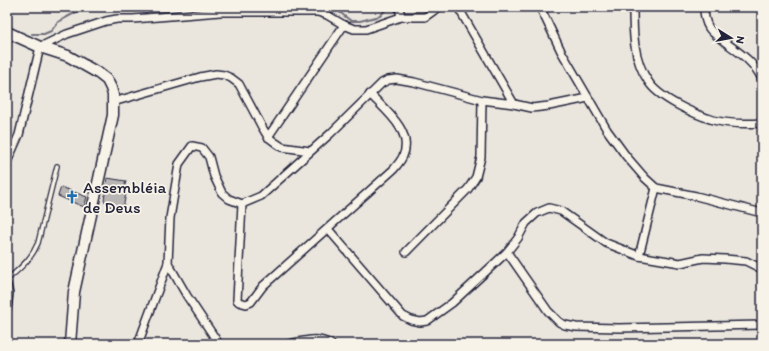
<svg xmlns="http://www.w3.org/2000/svg" width="769" height="351" font-family="Itim,sans-serif">
<style>
.lines{fill:none;stroke-linecap:round;stroke-linejoin:round}
.stream{stroke:#716f7b;stroke-width:2}
.building{fill:#b8b6b5;stroke:#22223b}
.service-casing{stroke:#22223b;stroke-width:6}
.minor-casing{stroke:#22223b;stroke-width:10}
.secondary-casing{stroke:#22223b;stroke-width:13}
.service{stroke:#f7f3e8;stroke-width:3.5}
.minor{stroke:#f7f3e8;stroke-width:7}
.secondary{stroke:#f7f3e8;stroke-width:10}
.labels{text-anchor:middle;dominant-baseline:central;stroke-width:3.5;stroke-linejoin:round;paint-order:stroke}
.poi-label{font-size:17px;fill:#22223b;stroke:#f7f3e8;text-anchor:start}
</style>
<rect width="100%" height="100%" fill="#eae6de"/>
<filter id="ink" filterUnits="userSpaceOnUse"><feTurbulence type="fractalNoise" baseFrequency=".025" numOctaves="2"/><feDisplacementMap in="SourceGraphic" scale="8" xChannelSelector="R" yChannelSelector="G"/><feConvolveMatrix kernelMatrix="1 2 1 2 8 2 1 2 1" color-interpolation-filters="sRGB"/></filter>
<g filter="url(#ink)">
<g class="lines">
<g class="stream">
<path d="M 333,7 L 351,21 L 360,21 L 380,16 L 387,8"/>
<path d="M 32,34 L 44,34 L 51,31 L 58,22 L 80,10 L 127,7"/>
<path d="M 7,61 L 10,54"/>
</g>
</g>
<g class="building">
<path d="M 107,178 L 126,181 L 123,193 L 126,193 L 123,209 L 108,206 L 109,202 L 104,201 Z"/>
<path d="M 61,187 L 87,197 L 84,207 L 58,196 Z"/>
</g>
<g class="lines">
<g class="service-casing">
<path id="service" d="M 7,280 C 20,268 31,260 38,243 L 57,166"/>
</g>
<g class="minor-casing">
<g id="minor">
<path d="M 399,7 L 401,17"/>
<path d="M 458,7 L 514,104"/>
<path d="M 540,7 L 561,51 L 607,130 L 626,156 L 645,178 L 656,188 L 696,196 L 762,213"/>
<path d="M 633,7 C 633,32 633,59 648,81 C 658,98 694,114 713,120 C 728,124 746,124 762,123"/>
<path d="M 704,7 C 704,14 705,22 709,28 C 713,34 720,38 725,42 C 740,53 754,62 762,79"/>
<path d="M 113,102 L 200,77 L 216,74 L 224,75 L 231,78 L 239,84 L 262,127 L 268,137 L 276,143 L 282,147 L 310,151"/>
<path d="M 268,137 L 344,25"/>
<path d="M 7,162 L 19,135 L 40,47 L 67,34 L 106,21 L 117,19 L 133,19 L 220,12 L 318,12 L 327,15 L 344,25 L 354,29 L 366,29 L 401,17 L 425,17 L 439,7"/>
<path d="M 242,204 L 237,300 L 239,302 L 246,304 L 251,302 L 263,286 L 394,169 C 397,165 401,161 403,156 C 414,132 385,110 370,94"/>
<path d="M 328,229 L 403,316 L 411,320 L 420,322 L 427,321 L 452,303 L 507,252 L 518,238 L 526,223 L 537,213 L 549,208 L 561,211 L 606,243 L 639,256 L 680,263 L 703,258 L 725,259 L 746,261 L 762,269"/>
<path d="M 406,252 L 468,189 L 476,177 L 481,157 L 482,100"/>
<path d="M 507,252 L 548,311 L 559,322 L 565,325 L 576,327 L 619,328 L 762,325"/>
<path d="M 639,256 L 656,188"/>
<path d="M 168,263 L 187,296 L 219,344"/>
<path d="M 7,285 L 9,294 L 7,309"/>
<path d="M 7,343 L 8,344"/>
<path d="M 138,344 L 168,263 L 170,218 L 179,164 L 192,146 L 202,148 L 209,157 L 214,176 L 222,193 L 229,199 L 242,204 L 261,196 L 330,134 L 382,83 L 388,80 L 397,79 L 414,82 L 482,100 L 514,104 L 532,108 L 549,106 L 588,98"/>
<path d="M 289,344 C 305,341 316,336 331,344"/>
</g>
</g>
<g class="secondary-casing">
<path id="secondary" d="M 7,32 L 40,47 L 68,56 L 98,73 L 107,80 L 111,88 L 113,95 L 113,115 L 74,292 L 70,344"/>
</g>
<use href="#service" class="service"/>
<use href="#minor" class="minor"/>
<use href="#secondary" class="secondary"/>
</g>
</g>
<defs>
<g id="church-bare" transform="scale(1.08)"><path d="M-1.2-6h2.4v3.5h3.3v2.4h-3.3V6h-2.4V-.1h-3.3v-2.4h3.3Z" fill="#1f6fb2" stroke="#f7f3e8" stroke-width="2.5" paint-order="stroke"/></g>
</defs>
<g fill-rule="evenodd">
<use href="#church-bare" x="72" y="197"/>
</g>
<g class="labels">
<g class="poi-label">
<text x="83" y="187">Assembléia<tspan x="83" dy="20">de Deus</tspan></text>
</g>
</g>
<rect width="769" height="351" fill="none" stroke="#f7f3e8" stroke-width="24"/>
<rect x="12" y="12" width="745" height="327" fill="none" stroke="#22223b" stroke-width="1.5" filter="url(#ink)"/>
<g transform="translate(731 38) rotate(101)" stroke="#f7f3e8" stroke-width="3" paint-order="stroke">
<path d="M0-3L7 15L0 10L-7 15Z" fill="#22223b"/>
<text y="-6" font-size="11" font-weight="bold" text-anchor="middle" fill="#22223b">N</text>
</g>
</svg>
